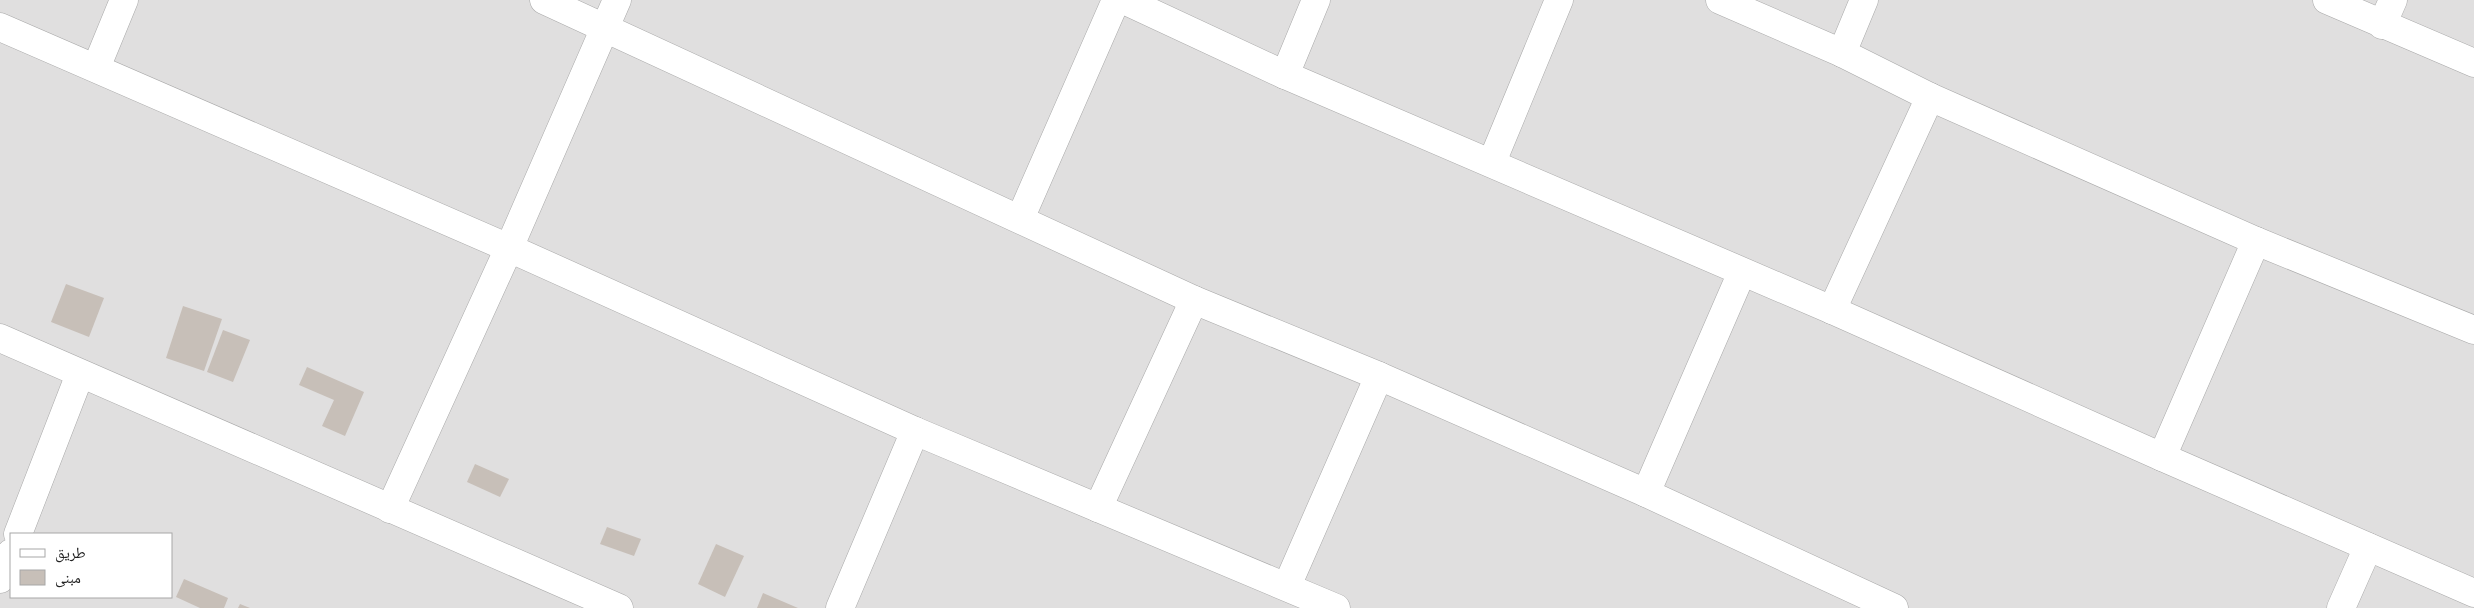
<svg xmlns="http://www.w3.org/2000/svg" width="2474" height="608" font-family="'DM Sans','Noto Naskh Arabic',sans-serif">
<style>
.residential{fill:#e0dfdf;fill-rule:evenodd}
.building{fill:#c7bfb8}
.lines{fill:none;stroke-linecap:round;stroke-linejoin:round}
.minor-casing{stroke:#a9a9a9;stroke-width:29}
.minor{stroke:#fff;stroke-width:28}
</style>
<rect width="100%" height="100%" fill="#f2efe9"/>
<path class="residential" d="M 0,0 L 2474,0 L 2474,608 L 0,608 ZM 11,534 L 171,534 L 171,597 L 11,597 Z"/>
<g class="building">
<path d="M 66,284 L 104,298 L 89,337 L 51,322 Z"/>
<path d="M 183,306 L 222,319 L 204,371 L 166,358 Z"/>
<path d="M 223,330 L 250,340 L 233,382 L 207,372 Z"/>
<path d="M 307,367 L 364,392 L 345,436 L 322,426 L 334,400 L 299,385 Z"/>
<path d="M 475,464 L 509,479 L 500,497 L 467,482 Z"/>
<path d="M 607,527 L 641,539 L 634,556 L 600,544 Z"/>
<path d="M 716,544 L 744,556 L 725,597 L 698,584 Z"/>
<path d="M 184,579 L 228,598 L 224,608 L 200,608 L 176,597 Z"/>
<path d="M 763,593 L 798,608 L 757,608 Z"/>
<path d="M 240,604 L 250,608 L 238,608 Z"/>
</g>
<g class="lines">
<g class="minor-casing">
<g id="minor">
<path d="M 544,0 L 1194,300 L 1379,376 L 1646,493 L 1894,608"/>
<path d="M 1124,0 L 1285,75 L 1832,310 L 2162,457 L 2474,593"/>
<path d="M 1720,0 L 1842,53 L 1930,97 L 2256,241 L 2474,330"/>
<path d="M 2327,0 L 2474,63"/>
<path d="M 2382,25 L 2393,0"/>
<path d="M 0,27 L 509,248 L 915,431 L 1336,608"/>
<path d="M 1842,53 L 1864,0"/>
<path d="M 96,68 L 124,0"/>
<path d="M 1285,75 L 1316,0"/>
<path d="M 1492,162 L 1559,0"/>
<path d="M 1020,219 L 1116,0"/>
<path d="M 1832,310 L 1930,97"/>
<path d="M 0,338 L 619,608"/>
<path d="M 2162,457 L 2256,241"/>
<path d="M 1646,493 L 1742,272"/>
<path d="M 1098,508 L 1194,300"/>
<path d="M 390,509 L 509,248 L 617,0"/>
<path d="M 18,534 L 80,374"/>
<path d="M 0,579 L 11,553"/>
<path d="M 1287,586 L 1379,376"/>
<path d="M 840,608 L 915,431"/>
<path d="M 2341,608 L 2368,547"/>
</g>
</g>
<use href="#minor" class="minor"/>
</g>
<rect x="10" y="533" width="162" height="65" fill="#ffffff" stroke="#a7a7a7"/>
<rect x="20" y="549" width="25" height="8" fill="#ffffff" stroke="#a7a7a7"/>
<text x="55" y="558" font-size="15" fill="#222222">طريق</text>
<rect x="20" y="570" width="25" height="15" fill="#c7bfb8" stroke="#a7a7a7"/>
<text x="55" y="583" font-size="15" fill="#222222">مبنى</text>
</svg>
